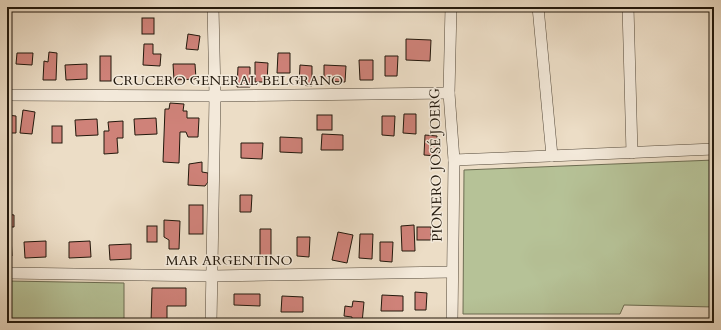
<svg xmlns="http://www.w3.org/2000/svg" width="721" height="330" font-family="Cardo,serif">
<style>
.green{fill:#b6c297;stroke:#6c6d52}
.building{fill:#cf8279;stroke:#22180c}
.lines{fill:none;stroke-linecap:round;stroke-linejoin:round}
.minor-casing{stroke:#54493a;stroke-width:12}
.minor{stroke:#f3e9da;stroke-width:11}
.labels{text-anchor:middle;dominant-baseline:central;stroke-width:3;stroke-linejoin:round;paint-order:stroke}
.street-label{font-size:14px;fill:#22180c;stroke:#f3e9da}
</style>
<rect width="100%" height="100%" fill="#ecddc6"/>
<filter id="stains"><feTurbulence type="fractalNoise" baseFrequency=".005" numOctaves="4"/><feColorMatrix values="0 0 0 0 .2 0 0 0 0 .09 0 0 0 0 .02 0 0 0 .5 -.17"/></filter>
<radialGradient id="worn" r=".72"><stop offset=".6" stop-color="#630" stop-opacity="0"/><stop offset="1" stop-color="#630" stop-opacity=".3"/></radialGradient>
<g class="green">
<path d="M 714,160 L 714,307 L 624,305 L 620,314 L 463,314 L 464,170 Z"/>
<path d="M 7,281 L 124,283 L 124,323 L 7,323 Z"/>
</g>
<g class="building">
<path d="M 85,7 L 95,7 L 95,10 L 85,9 Z"/>
<rect x="142" y="18" width="12" height="16"/>
<path d="M 188,34 L 200,36 L 198,50 L 186,49 Z"/>
<path d="M 406,39 L 431,40 L 430,61 L 406,60 Z"/>
<path d="M 144,44 L 153,44 L 153,54 L 161,54 L 160,66 L 143,65 Z"/>
<path d="M 49,52 L 57,53 L 56,80 L 43,80 L 44,61 L 48,62 Z"/>
<path d="M 17,53 L 33,53 L 32,65 L 16,64 Z"/>
<path d="M 278,53 L 290,53 L 290,73 L 277,73 Z"/>
<rect x="100" y="56" width="11" height="25"/>
<path d="M 385,56 L 398,56 L 397,76 L 385,76 Z"/>
<path d="M 359,60 L 373,60 L 373,80 L 360,80 Z"/>
<path d="M 255,62 L 268,63 L 267,82 L 255,82 Z"/>
<path d="M 87,64 L 87,79 L 66,80 L 65,65 Z"/>
<path d="M 173,64 L 195,64 L 196,79 L 174,80 Z"/>
<path d="M 300,65 L 312,66 L 312,86 L 299,85 Z"/>
<path d="M 324,65 L 346,66 L 345,82 L 324,81 Z"/>
<path d="M 238,67 L 250,67 L 250,87 L 237,87 Z"/>
<path d="M 170,103 L 184,104 L 183,111 L 187,111 L 187,118 L 199,118 L 198,137 L 188,137 L 186,132 L 180,132 L 179,163 L 163,162 L 165,109 L 169,109 Z"/>
<path d="M 23,110 L 35,112 L 32,134 L 20,133 Z"/>
<path d="M 404,114 L 416,114 L 416,134 L 403,133 Z"/>
<path d="M 7,115 L 16,116 L 16,133 L 7,133 Z"/>
<rect x="317" y="115" width="15" height="15"/>
<path d="M 382,116 L 395,116 L 394,136 L 382,135 Z"/>
<path d="M 156,118 L 157,134 L 135,135 L 134,119 Z"/>
<path d="M 97,119 L 98,135 L 76,136 L 75,120 Z"/>
<path d="M 123,121 L 123,138 L 117,138 L 118,153 L 104,154 L 104,131 L 109,131 L 108,122 Z"/>
<rect x="52" y="126" width="10" height="17"/>
<path d="M 322,134 L 343,135 L 343,150 L 321,150 Z"/>
<path d="M 425,135 L 437,136 L 437,156 L 424,155 Z"/>
<path d="M 280,137 L 302,138 L 302,153 L 280,152 Z"/>
<path d="M 241,143 L 263,143 L 262,159 L 241,158 Z"/>
<path d="M 202,162 L 202,172 L 208,173 L 208,182 L 205,186 L 188,185 L 189,164 Z"/>
<path d="M 240,195 L 252,195 L 251,212 L 240,212 Z"/>
<rect x="189" y="205" width="14" height="29"/>
<path d="M 7,214 L 14,215 L 14,227 L 7,227 Z"/>
<path d="M 164,220 L 180,221 L 179,249 L 169,249 L 169,240 L 164,237 Z"/>
<path d="M 414,225 L 415,251 L 402,251 L 401,226 Z"/>
<rect x="147" y="226" width="10" height="16"/>
<rect x="417" y="227" width="14" height="13"/>
<path d="M 260,229 L 271,229 L 271,256 L 260,257 Z"/>
<path d="M 338,232 L 353,235 L 347,263 L 332,260 Z"/>
<path d="M 360,234 L 373,234 L 372,259 L 359,258 Z"/>
<path d="M 7,236 L 11,236 L 12,256 L 7,256 Z"/>
<path d="M 297,237 L 310,237 L 309,257 L 297,256 Z"/>
<path d="M 46,241 L 46,257 L 25,258 L 24,242 Z"/>
<path d="M 90,241 L 91,257 L 69,258 L 69,242 Z"/>
<path d="M 380,242 L 393,242 L 392,262 L 380,261 Z"/>
<path d="M 131,244 L 131,259 L 110,260 L 109,245 Z"/>
<path d="M 152,288 L 186,288 L 186,306 L 167,306 L 167,323 L 151,323 Z"/>
<path d="M 415,292 L 427,293 L 426,310 L 415,310 Z"/>
<path d="M 234,294 L 260,294 L 260,306 L 234,305 Z"/>
<path d="M 382,295 L 403,296 L 403,311 L 381,311 Z"/>
<path d="M 282,296 L 303,297 L 303,312 L 281,312 Z"/>
<path d="M 353,301 L 364,302 L 362,323 L 352,323 L 352,317 L 344,316 L 345,306 L 352,307 Z"/>
</g>
<g class="lines">
<g class="minor-casing">
<g id="minor">
<path d="M 451,7 L 449,93 L 454,160 L 452,323"/>
<path d="M 538,7 L 552,156"/>
<path d="M 628,7 L 632,153"/>
<path d="M 7,95 L 215,96 L 449,93"/>
<path d="M 454,160 L 714,149"/>
<path d="M 7,273 L 211,276 L 452,272"/>
<path d="M 211,323 L 215,96 L 213,7"/>
</g>
</g>
<use href="#minor" class="minor"/>
</g>
<g class="labels">
<g class="street-label">
<text x="228" y="80">CRUCERO GENERAL BELGRANO</text>
<text transform="translate(436 165) rotate(-91)">PIONERO JOSÉ JOERG</text>
<text x="229" y="260">MAR ARGENTINO</text>
</g>
</g>
<rect width="721" height="330" fill="none" stroke="#ecddc6" stroke-width="24"/>
<rect x="8" y="8" width="705" height="314" fill="none" stroke="#22180c" stroke-width="2"/>
<rect x="12" y="12" width="697" height="306" fill="none" stroke="#22180c"/>
<rect width="100%" height="100%" filter="url(#stains)"/>
<rect width="100%" height="100%" fill="url(#worn)"/>
</svg>
